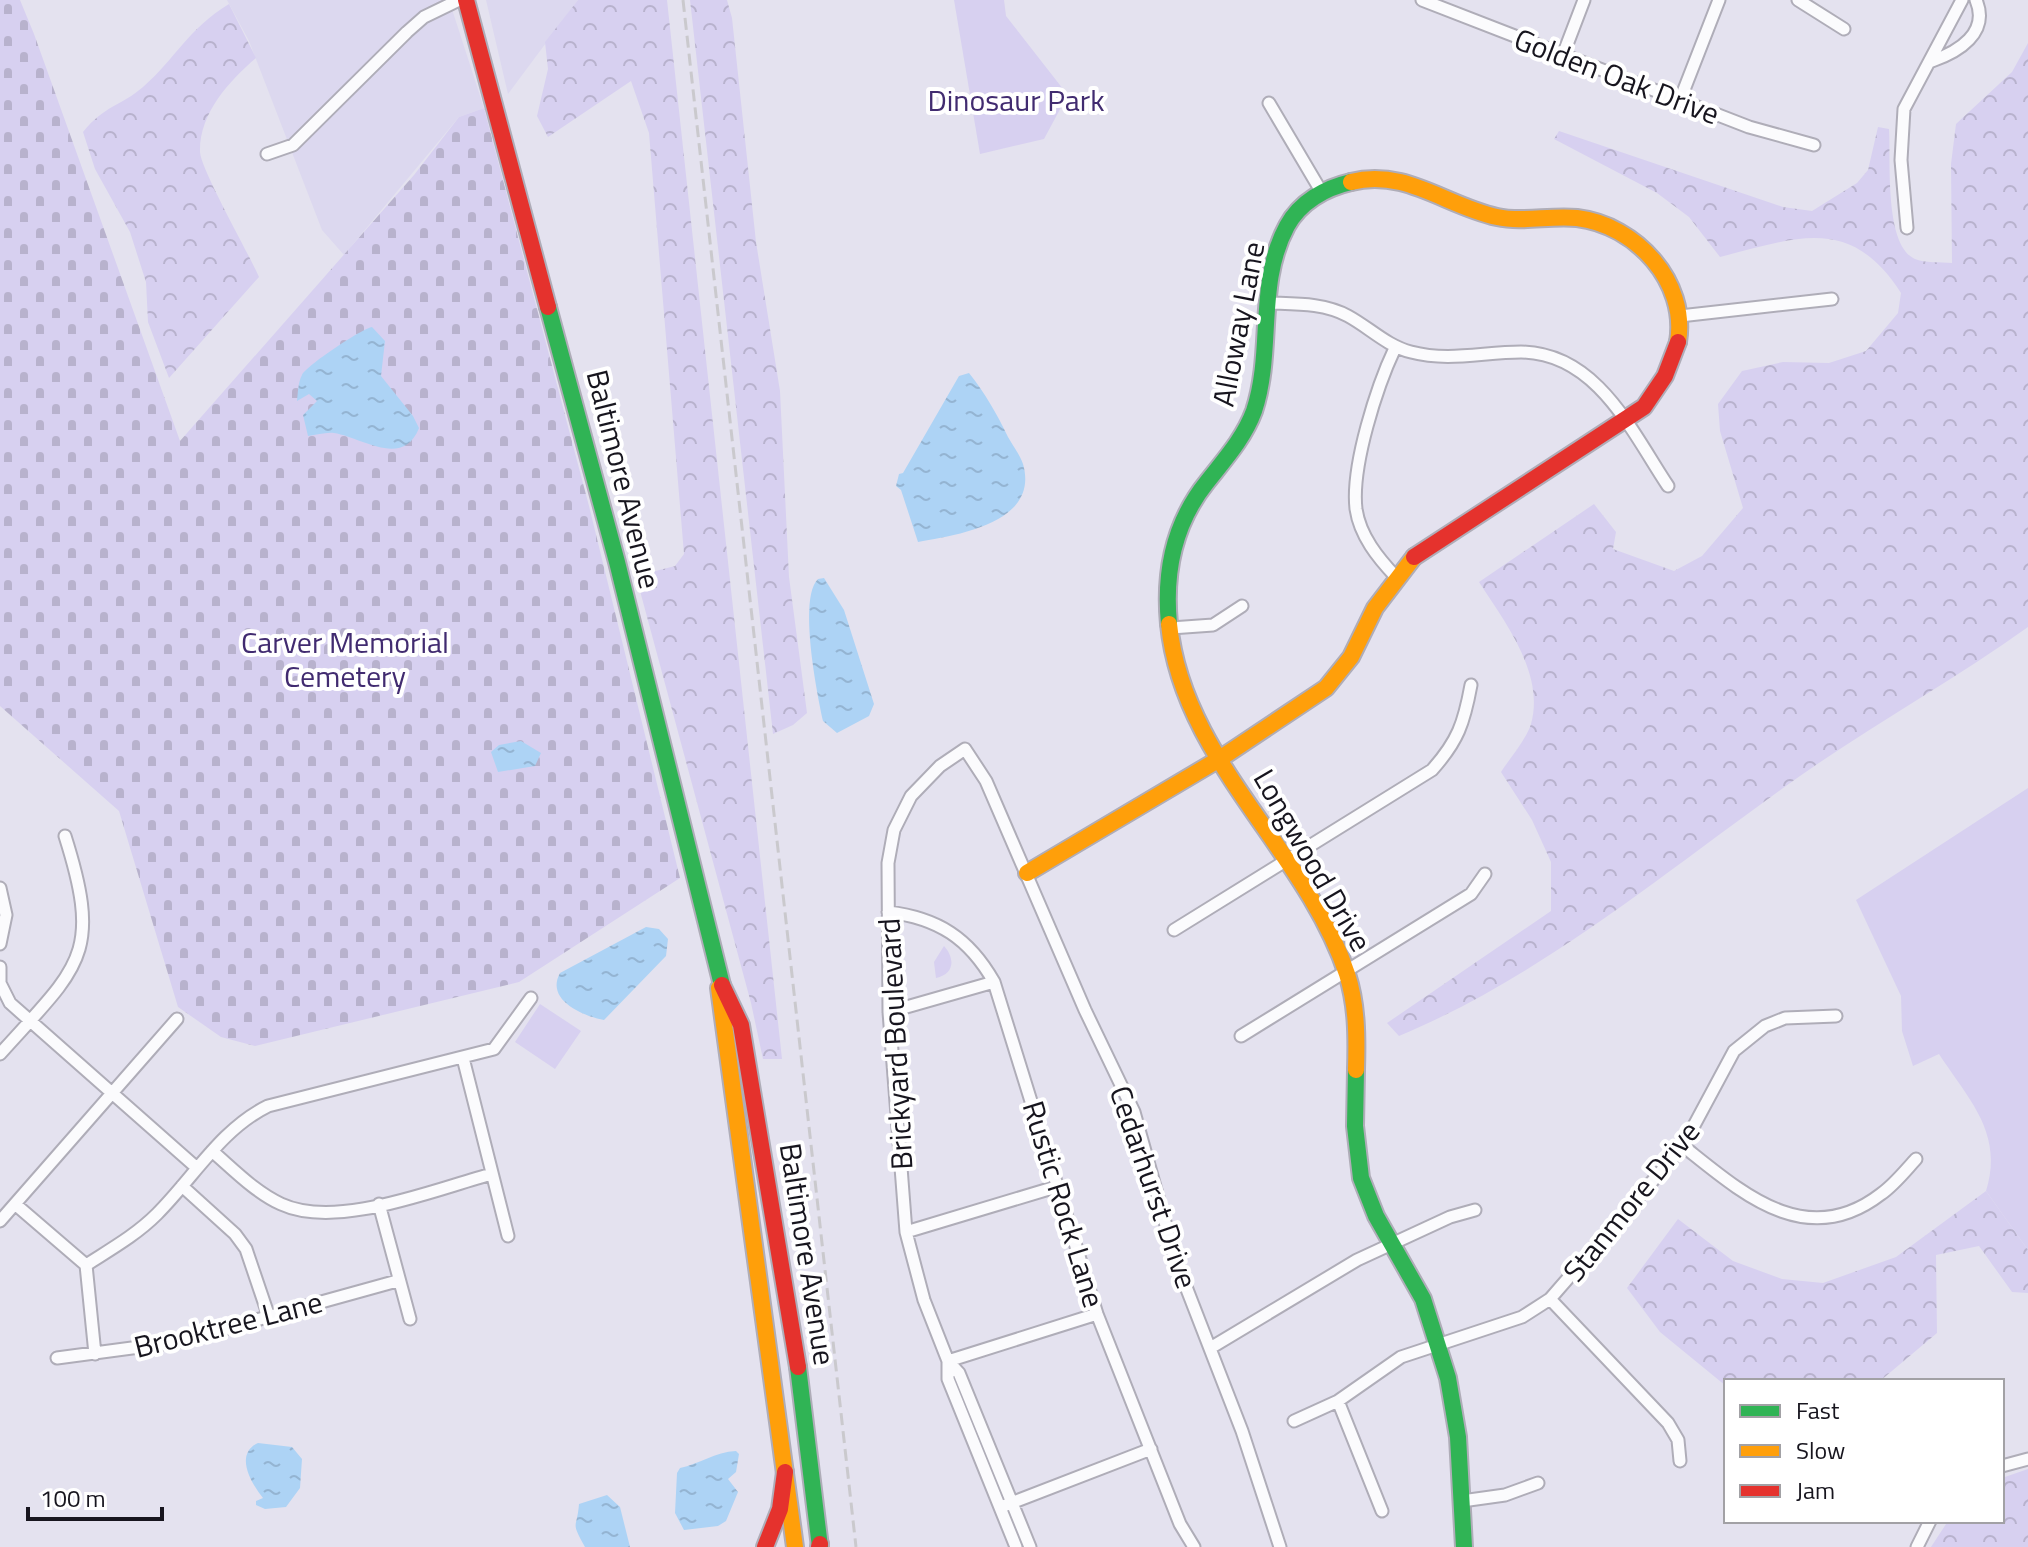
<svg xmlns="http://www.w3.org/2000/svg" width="2028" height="1547" font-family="'Titillium Web',sans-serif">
<defs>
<pattern id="forest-crowns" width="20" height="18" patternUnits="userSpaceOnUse" patternTransform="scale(2)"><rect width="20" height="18" fill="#d7d0f0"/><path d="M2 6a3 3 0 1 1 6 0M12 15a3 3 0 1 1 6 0" fill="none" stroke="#b8b2cd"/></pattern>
<pattern id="cemetery-stones" width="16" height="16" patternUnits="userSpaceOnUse" patternTransform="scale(2)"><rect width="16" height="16" fill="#d7d0f0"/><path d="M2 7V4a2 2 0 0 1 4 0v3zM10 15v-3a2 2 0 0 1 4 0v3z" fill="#b8b2cd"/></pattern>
<pattern id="water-ripples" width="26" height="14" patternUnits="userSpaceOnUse" patternTransform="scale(2)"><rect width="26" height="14" fill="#add3f5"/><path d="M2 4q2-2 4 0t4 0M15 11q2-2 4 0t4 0" fill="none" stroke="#94b4d2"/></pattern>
</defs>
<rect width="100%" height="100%" fill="#e4e2ef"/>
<path fill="#dcd8ef" d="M 227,0 L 449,0 L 484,108 L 459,117 L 344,255 L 322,230 L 249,41 Z
M 486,0 L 578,0 L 508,94 Z"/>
<path fill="#d7d0f0" d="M 954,0 L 1004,0 L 1006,16 L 1063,89 L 1066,98 L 1044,139 L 980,154 Z
M 2028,788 L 2028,1250 L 1986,1191 C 2004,1133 1969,1100 1939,1054 L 1913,1066 L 1902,1031 L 1901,996 L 1856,900 Z
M 944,946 C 955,958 955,974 936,978 L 934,962 Z
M 540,1004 L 581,1031 L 555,1069 L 515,1042 Z"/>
<path fill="url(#forest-crowns)" d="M 578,0 L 667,0 L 782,1059 L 763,1059 L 751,1003 L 636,576 L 675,566 L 684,554 L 649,133 L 631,81 L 548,137 L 537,116 L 548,69 L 545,42 Z
M 690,0 L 727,0 L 732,18 L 756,242 L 780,391 L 789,577 L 807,713 L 793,725 L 773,734 Z
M 229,4 L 256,58 C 229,81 199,114 200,152 C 201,170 249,254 259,277 L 169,378 L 148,322 L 146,282 L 130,232 L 95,169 L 83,132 C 105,105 121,106 143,87 C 176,58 188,29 229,4 Z
M 2028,43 L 2028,627 C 1954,680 1874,724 1800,776 C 1671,867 1545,975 1399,1036 L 1387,1023 L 1551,911 L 1551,862 L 1532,820 L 1501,772 C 1510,758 1526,740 1531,724 C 1545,674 1505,622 1479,582 L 1594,504 L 1616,532 L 1613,549 L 1674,571 L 1702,556 L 1743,508 L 1720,431 L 1718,404 L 1742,371 L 1783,362 L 1829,363 L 1866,351 L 1898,313 L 1901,293 C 1851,215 1798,237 1720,257 L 1689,217 L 1657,193 L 1554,139 L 1559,131 L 1783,207 L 1812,211 L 1857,183 L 1868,170 L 1878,127 L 1889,129 C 1891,160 1884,245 1915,259 C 1924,263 1941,262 1952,263 L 1951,164 L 1956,124 L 2012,72 Z
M 1986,1191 L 2028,1250 L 2028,1293 L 2012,1292 L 1979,1246 L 1936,1255 L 1937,1333 L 1880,1381 L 1726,1381 L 1726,1386 L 1660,1332 L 1627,1288 L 1678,1219 L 1733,1261 L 1782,1279 L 1823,1283 L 1896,1257 Z
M 2028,1469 L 2028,1547 L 1931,1547 L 1948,1521 L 2002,1521 L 2002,1478 Z"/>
<path fill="url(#cemetery-stones)" d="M 0,0 L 20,0 L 34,34 L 180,441 L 414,175 L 459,117 L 484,108 L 589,506 L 680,878 L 519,982 L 255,1046 L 221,1037 L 178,1007 L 119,811 L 0,706 Z"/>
<path fill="url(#water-ripples)" d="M 372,327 L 385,341 L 381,376 L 413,416 L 419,428 C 403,469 361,437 334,433 C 326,432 317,435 308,436 L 303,415 L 317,401 L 309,394 L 297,401 C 298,393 298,382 302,375 C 306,366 361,329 372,327 Z
M 969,373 C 985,393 997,414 1008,437 C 1013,446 1020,455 1023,464 C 1040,523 957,535 918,542 L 901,490 L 896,486 L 899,474 L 903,473 L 959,376 Z
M 824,578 L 844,610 L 874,704 L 869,716 L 837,733 L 823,721 C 817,694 798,598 818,579 Z
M 521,741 L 541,753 L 535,766 L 498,772 L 491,752 L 499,745 Z
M 646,927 L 659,929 L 668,939 L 666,956 L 604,1020 C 583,1016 545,1000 560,973 Z
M 258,1443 L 292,1447 L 302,1459 L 300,1488 L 286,1507 L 265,1509 L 256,1505 L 256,1501 L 263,1498 C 251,1483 234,1454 258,1443 Z
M 736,1451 L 739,1454 L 736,1472 L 728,1479 L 738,1492 L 726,1521 L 718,1526 L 684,1530 L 675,1513 L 677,1473 L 680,1468 C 699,1464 715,1452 736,1451 Z
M 607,1495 L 620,1507 L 630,1547 L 585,1547 C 570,1520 577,1530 579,1504 Z"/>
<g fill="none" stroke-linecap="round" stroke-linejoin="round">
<defs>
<path id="street" d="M 1422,0 L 1749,127 L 1814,145
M 1798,0 L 1844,29
M 1563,55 L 1584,0
M 1932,61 C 1958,52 1990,33 1976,0
M 1680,100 L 1719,0
M 1269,103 L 1321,191
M 267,154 L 293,145 L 407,32 L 424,17 L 459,0
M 1907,228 L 1901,160 L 1904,109 L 1962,0
M 1270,303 C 1296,304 1324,303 1348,316 C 1370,328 1387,346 1411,352 C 1449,362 1483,352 1521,352 C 1597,353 1632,432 1668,486
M 1680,316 L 1832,299
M 1395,348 C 1377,386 1351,466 1356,509 C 1360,536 1378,558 1396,577
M 1171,628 L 1213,625 L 1242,606
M 0,888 L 6,915 L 0,944
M 888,912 C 938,918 969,938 994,982 L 1097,1314 L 1180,1524 L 1194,1547
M 1174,930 L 1432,770 C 1458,741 1464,723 1471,685
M 0,967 L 0,987
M 1,985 L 10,1003 L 197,1168
M 889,1012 L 994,982
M 1241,1036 L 1471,894 L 1485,874
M 0,1054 C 79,966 103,956 65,836
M 463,1058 L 508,1236
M 1683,1146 C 1741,1192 1806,1252 1881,1194 C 1894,1185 1905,1171 1916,1159
M 212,1151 C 234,1170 255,1192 281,1204 C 337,1230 435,1189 492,1174
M 182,1186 L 235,1234 L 246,1249 L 268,1314
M 15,1204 L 86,1265 L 95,1354
M 379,1204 L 410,1319
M 0,1221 L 177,1019
M 906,1232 L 1059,1186
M 86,1265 C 111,1249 136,1235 157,1214 C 194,1177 221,1129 268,1106 L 494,1049 L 531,998
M 1550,1299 L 1668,1423 L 1678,1440 L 1680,1461
M 1212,1347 L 1357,1260 L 1450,1217 L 1475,1210
M 57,1358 L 177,1342 L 397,1281
M 948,1361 L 959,1373 L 1030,1547
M 948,1361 L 1097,1314
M 1338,1401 L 1382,1511
M 1294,1421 L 1338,1401 L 1401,1357 L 1522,1317 L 1550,1299 L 1683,1146 L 1734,1051 L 1765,1026 L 1785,1018 L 1836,1016
M 2002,1466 L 2028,1459
M 1462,1501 L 1505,1495 L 1538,1483
M 1006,1505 L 1151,1449
M 1016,1547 L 948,1379 L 948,1361 L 924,1300 L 906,1232 L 889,1012 L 888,863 L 894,830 L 911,796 L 940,766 L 965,749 L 986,781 L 1085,1010 L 1134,1112 L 1176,1261 L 1242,1431 L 1280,1547
M 1917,1547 L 1930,1521"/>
<path id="fast" d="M 548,307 L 617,562 L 722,985
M 1169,624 C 1164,572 1174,523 1207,482 C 1225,459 1244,438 1254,411 C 1274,351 1256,283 1287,226 C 1300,202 1325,188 1351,182
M 1356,1070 L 1355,1126 L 1361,1178 L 1376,1216 L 1423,1299 L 1448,1378 L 1458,1437 L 1464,1547
M 798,1367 L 820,1547"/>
<path id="slow" d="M 1351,182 C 1405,168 1446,206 1497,217 C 1523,223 1550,215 1577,218 C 1636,225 1688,282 1678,342
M 1169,624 C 1182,759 1306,850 1347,974 C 1357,1005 1357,1037 1356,1070
M 1027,873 L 1221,758 L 1326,688 L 1351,657 L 1375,608 L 1414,557
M 719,988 L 795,1547"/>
<path id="jam" d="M 466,0 L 548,307
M 1414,557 L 1644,407 L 1665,376 L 1678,342
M 722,985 L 741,1025 L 798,1367
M 765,1547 L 780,1509 L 785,1472
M 819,1547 L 820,1544"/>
</defs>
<use href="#street" stroke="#afadb8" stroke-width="15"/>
<use href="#fast" stroke="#afadb8" stroke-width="20"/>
<use href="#slow" stroke="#afadb8" stroke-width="20"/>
<use href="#jam" stroke="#afadb8" stroke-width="20"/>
<use href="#street" stroke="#fbfbfd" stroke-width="11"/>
<use href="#fast" stroke="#30b455" stroke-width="16"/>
<use href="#slow" stroke="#ff9f0a" stroke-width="16"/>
<use href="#jam" stroke="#e5322d" stroke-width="16"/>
<path stroke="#cac9cd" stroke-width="3" stroke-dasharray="12 6" stroke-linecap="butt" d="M 683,0 L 856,1547"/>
</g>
<g text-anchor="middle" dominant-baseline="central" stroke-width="8" stroke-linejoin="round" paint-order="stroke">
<g font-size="30" fill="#17151e" stroke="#fff">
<text transform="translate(1617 76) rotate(21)">Golden Oak Drive</text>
<text transform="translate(1238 324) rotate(-79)">Alloway Lane</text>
<text transform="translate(624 479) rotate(76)">Baltimore Avenue</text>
<text transform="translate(1313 860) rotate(60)">Longwood Drive</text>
<text transform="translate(895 1044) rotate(-93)">Brickyard Boulevard</text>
<text transform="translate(1154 1187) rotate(71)">Cedarhurst Drive</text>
<text transform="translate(1631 1201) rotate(-51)">Stanmore Drive</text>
<text transform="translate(1064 1204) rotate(73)">Rustic Rock Lane</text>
<text transform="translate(808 1254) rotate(81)">Baltimore Avenue</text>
<text transform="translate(228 1324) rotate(-14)">Brooktree Lane</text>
</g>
<g font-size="30" fill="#412b70" stroke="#fff">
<text x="1016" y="100">Dinosaur Park</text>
<text x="345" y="642">Carver Memorial<tspan x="345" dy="34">Cemetery</tspan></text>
</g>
</g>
<rect x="1724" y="1379" width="280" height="144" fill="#ffffff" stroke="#a2a1a5" stroke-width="2"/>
<rect x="1740" y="1405" width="40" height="12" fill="#30b455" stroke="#a2a1a5" stroke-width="2"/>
<text x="1796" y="1419" font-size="24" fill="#17151e">Fast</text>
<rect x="1740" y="1445" width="40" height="12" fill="#ff9f0a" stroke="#a2a1a5" stroke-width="2"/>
<text x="1796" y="1459" font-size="24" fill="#17151e">Slow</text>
<rect x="1740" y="1485" width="40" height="12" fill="#e5322d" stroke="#a2a1a5" stroke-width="2"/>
<text x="1796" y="1499" font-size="24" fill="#17151e">Jam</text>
<path d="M28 1507v12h134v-12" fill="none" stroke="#17151e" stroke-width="4"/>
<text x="40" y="1507" font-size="24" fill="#17151e" stroke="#ffffff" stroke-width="6" paint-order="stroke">100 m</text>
</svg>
